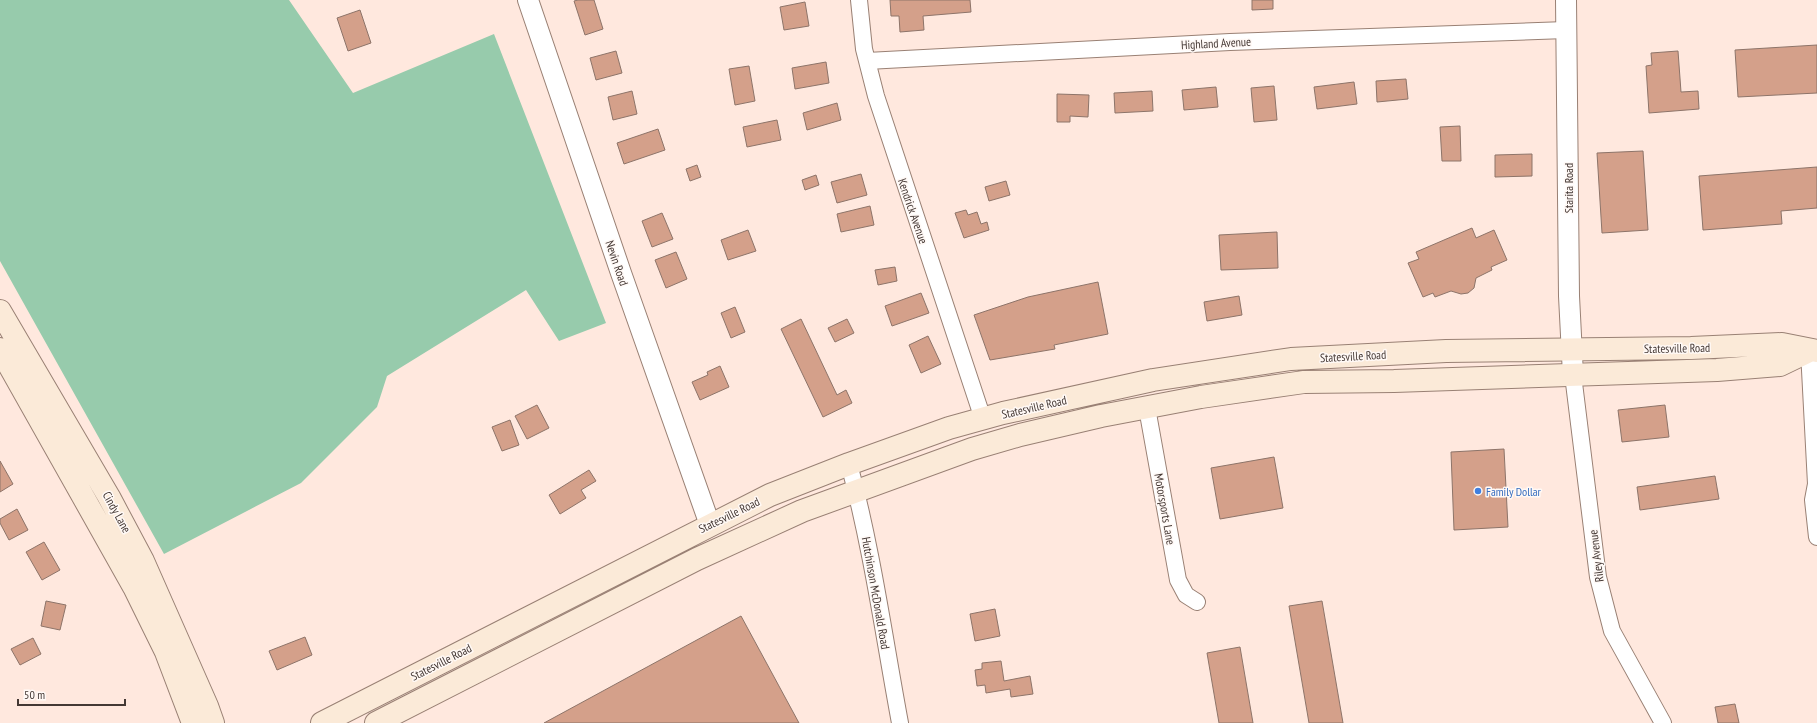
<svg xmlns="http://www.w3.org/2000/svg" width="1817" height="723" font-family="'PT Sans Narrow',sans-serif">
<rect width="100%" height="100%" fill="#ffe8de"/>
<path fill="#97cbac" d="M 0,0 L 289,0 L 353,93 L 494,34 L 606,323 L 559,341 L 526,290 L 387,376 L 377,407 L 301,483 L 164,554 L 0,261 Z"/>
<path fill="#d4a08a" stroke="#8d7469" d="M 578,0 L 594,0 L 603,29 L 585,35 L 574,1 Z
M 890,0 L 970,0 L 971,12 L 923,16 L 924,30 L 900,32 L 899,16 L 891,16 Z
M 1252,0 L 1273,0 L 1273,9 L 1252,10 Z
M 805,2 L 809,26 L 784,30 L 780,7 Z
M 360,10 L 371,43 L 348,51 L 337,18 Z
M 1817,45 L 1817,93 L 1738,97 L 1735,50 Z
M 616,51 L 622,73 L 596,80 L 590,58 Z
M 1678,51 L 1681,92 L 1698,91 L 1699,109 L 1649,113 L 1646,66 L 1652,65 L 1651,53 Z
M 826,62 L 829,83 L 795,89 L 792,68 Z
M 749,66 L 755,101 L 735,105 L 729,69 Z
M 1406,79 L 1408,99 L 1377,102 L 1376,81 Z
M 1354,82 L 1357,104 L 1317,109 L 1314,87 Z
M 1274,86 L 1277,120 L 1254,122 L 1251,88 Z
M 1216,87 L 1218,107 L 1184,110 L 1182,90 Z
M 632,91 L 637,114 L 613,120 L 608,97 Z
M 1152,91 L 1153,111 L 1115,113 L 1114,93 Z
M 1057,94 L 1089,95 L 1088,117 L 1070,116 L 1070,122 L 1057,122 Z
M 837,103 L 841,120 L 807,130 L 803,113 Z
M 777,120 L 781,140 L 747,147 L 743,127 Z
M 1460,126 L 1461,161 L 1442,161 L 1440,127 Z
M 658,129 L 665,150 L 624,164 L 617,143 Z
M 1643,151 L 1648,230 L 1602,233 L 1597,153 Z
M 1532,154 L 1532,176 L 1495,177 L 1495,155 Z
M 697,165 L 701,177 L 690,181 L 686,169 Z
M 1817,167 L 1817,208 L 1781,211 L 1782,224 L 1703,230 L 1699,176 Z
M 861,174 L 867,195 L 837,203 L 831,182 Z
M 816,175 L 819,185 L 805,190 L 802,180 Z
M 1006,181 L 1010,195 L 989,201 L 985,187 Z
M 870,206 L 874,225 L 841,232 L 837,214 Z
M 966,210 L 968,215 L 977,212 L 981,224 L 987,222 L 989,230 L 964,238 L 955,213 Z
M 662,213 L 673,239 L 652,247 L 642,221 Z
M 1472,228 L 1476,238 L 1494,230 L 1507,260 L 1491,267 L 1492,270 L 1476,278 L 1474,288 L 1468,293 L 1461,294 L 1451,291 L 1435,297 L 1433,293 L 1423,297 L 1408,263 L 1419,259 L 1416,252 Z
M 748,230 L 756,251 L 728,260 L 721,240 Z
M 1277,232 L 1278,268 L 1221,270 L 1219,235 Z
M 676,252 L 687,279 L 666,288 L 655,260 Z
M 895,267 L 897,281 L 878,285 L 875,270 Z
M 1098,282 L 1108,334 L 1054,345 L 1055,349 L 990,360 L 974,315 L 1028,297 Z
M 921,293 L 929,313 L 892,326 L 885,306 Z
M 1239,296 L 1242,315 L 1207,321 L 1204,302 Z
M 735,307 L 745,332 L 731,338 L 721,313 Z
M 801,319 L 837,395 L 846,390 L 852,403 L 823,417 L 781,329 Z
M 847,319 L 854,333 L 835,342 L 828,328 Z
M 928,336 L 941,364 L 921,373 L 909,345 Z
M 720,366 L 729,387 L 700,400 L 692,382 L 708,375 L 707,372 Z
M 537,405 L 549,428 L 527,439 L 515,416 Z
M 1665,405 L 1669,437 L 1622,442 L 1618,410 Z
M 510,420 L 519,445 L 502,451 L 492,427 Z
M 1504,449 L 1508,527 L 1454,530 L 1451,452 Z
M 1274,457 L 1283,508 L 1220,519 L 1211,468 Z
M 0,461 L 13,484 L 0,492 Z
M 589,470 L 596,481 L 581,490 L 586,498 L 560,514 L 549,495 Z
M 1715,476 L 1719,499 L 1640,510 L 1637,487 Z
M 17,509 L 28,530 L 9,540 L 0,523 L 0,519 Z
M 44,542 L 60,570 L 42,580 L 26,552 Z
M 46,601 L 66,605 L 60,630 L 41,626 Z
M 1322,601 L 1343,723 L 1309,723 L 1289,606 Z
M 995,609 L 1000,636 L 975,641 L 970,614 Z
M 741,616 L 799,723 L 544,723 Z
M 305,637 L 312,655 L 277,670 L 269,651 Z
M 33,638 L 41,654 L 20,665 L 11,649 Z
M 1240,647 L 1253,723 L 1219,723 L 1207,653 Z
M 1001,661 L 1004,681 L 1030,676 L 1033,694 L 1011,697 L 1010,689 L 986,693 L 985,685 L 977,686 L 975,670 L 982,669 L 982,663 Z
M 1735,704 L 1739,723 L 1718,723 L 1715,707 Z"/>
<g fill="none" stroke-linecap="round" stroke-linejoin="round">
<defs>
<path id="minor" d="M 859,0 L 864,49 L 876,96 L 983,419
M 867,61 L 1230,42 L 1566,30
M 1809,351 L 1816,484 L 1813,500 L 1817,537
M 1573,375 L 1598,577 L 1612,631 L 1663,723
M 1147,408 L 1178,580 L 1186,595 L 1197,602
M 849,464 C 872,549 884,637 900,723"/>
<path id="tertiary" d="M 528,0 L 621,273 L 710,525
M 1566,0 L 1569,296 L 1573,375"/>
<path id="secondary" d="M 0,311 L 109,497 L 143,561 L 207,706 L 213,723
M 0,349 L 134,587 L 166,652 L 193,723
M 322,723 L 770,495 L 849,464 L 949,428 L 1003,413 L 1153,380 L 1291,359 L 1446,351 L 1691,348 L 1782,344 L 1817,351
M 376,723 L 697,559 L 802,511 L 972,449 L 1020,435 L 1101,416 L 1201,397 L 1304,382 L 1394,381 L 1717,370 L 1780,365 L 1809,351"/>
</defs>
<use href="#minor" stroke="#998074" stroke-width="18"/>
<use href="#tertiary" stroke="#998074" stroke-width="22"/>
<use href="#secondary" stroke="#998074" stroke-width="24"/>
<use href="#minor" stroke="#fff" stroke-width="16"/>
<use href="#tertiary" stroke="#fff" stroke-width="20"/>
<use href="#secondary" stroke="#fbead8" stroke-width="22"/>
</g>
<circle fill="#3f7fe0" stroke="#fff9f6" stroke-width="1.5" cx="1478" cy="491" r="4"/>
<g text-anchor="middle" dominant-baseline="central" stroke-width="3" stroke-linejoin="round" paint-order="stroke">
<g font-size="12" fill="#443834" stroke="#fff9f6">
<text transform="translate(1216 43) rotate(-3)">Highland Avenue</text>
<text transform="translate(1568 188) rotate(-90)">Starita Road</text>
<text transform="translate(913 211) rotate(71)">Kendrick Avenue</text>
<text transform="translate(617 263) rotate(71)">Nevin Road</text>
<text transform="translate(1677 348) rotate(-1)">Statesville Road</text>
<text transform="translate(1353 356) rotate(-3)">Statesville Road</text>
<text transform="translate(1034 407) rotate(-13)">Statesville Road</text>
<text transform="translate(1165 509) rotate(80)">Motorsports Lane</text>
<text transform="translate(117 512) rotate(61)">Cindy Lane</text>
<text transform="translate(729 515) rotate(-26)">Statesville Road</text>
<text transform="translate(1596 556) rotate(-97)">Riley Avenue</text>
<text transform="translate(876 593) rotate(80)">Hutchinson McDonald Road</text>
<text transform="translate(441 662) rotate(-27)">Statesville Road</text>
</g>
<g font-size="12" fill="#366cbe" stroke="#fff9f6" text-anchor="start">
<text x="1486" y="491">Family Dollar</text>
</g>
</g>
<path d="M18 699v6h107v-6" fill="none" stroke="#443834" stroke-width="2"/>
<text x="24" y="699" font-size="12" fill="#443834" stroke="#fff9f6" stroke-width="3" paint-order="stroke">50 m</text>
</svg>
